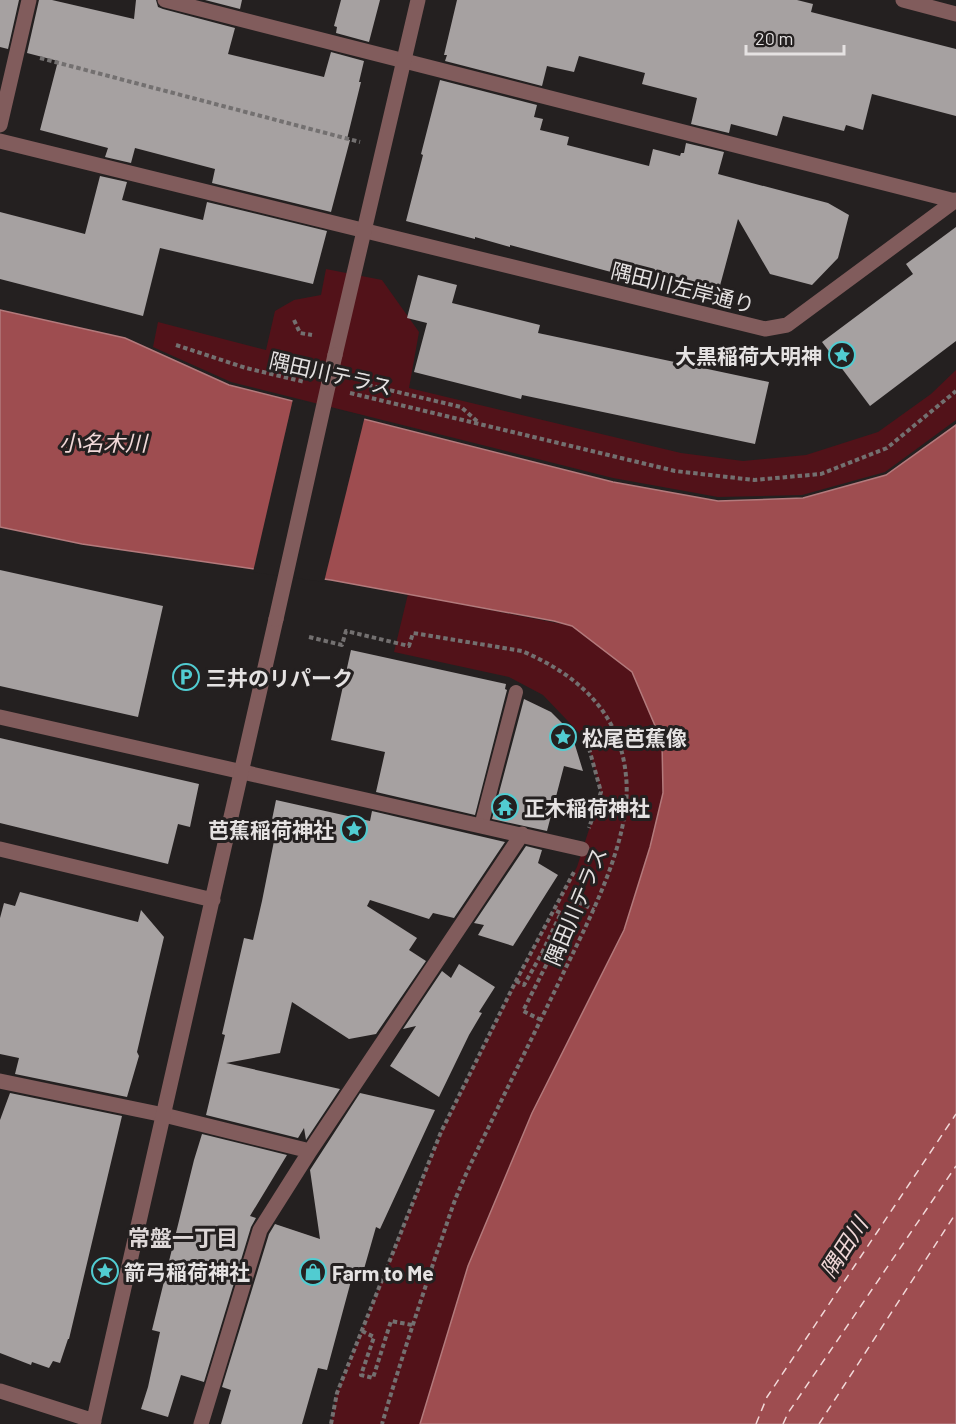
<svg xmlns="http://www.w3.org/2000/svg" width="956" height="1424" font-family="Barlow,'Noto Sans JP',sans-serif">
<rect width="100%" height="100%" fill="#242020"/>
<path fill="#521219" d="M 326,269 L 382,280 L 419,332 L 409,388 L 681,453 L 743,461 L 806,455 L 878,432 L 931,394 L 956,370 L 956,420 L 885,472 L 802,495 L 718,497 L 613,478 L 231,382 L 153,347 L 158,322 L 266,350 L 275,311 L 294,300 L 321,295 Z
M 408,594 L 572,626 L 632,672 L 662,742 L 663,793 L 650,847 L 624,930 L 532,1113 L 468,1266 L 420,1424 L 331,1424 L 337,1393 L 441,1132 L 516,981 L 577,867 L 601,792 L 587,741 L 543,695 L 509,677 L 394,652 Z"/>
<path fill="#9e4d50" stroke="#b37a7c" stroke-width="1.5" d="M 0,310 L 125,338 L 229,385 L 613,482 L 718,501 L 803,498 L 886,475 L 956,425 L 956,1424 L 420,1424 L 468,1266 L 532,1113 L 624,930 L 650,847 L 663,793 L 662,742 L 632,672 L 572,626 L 554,621 L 331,580 L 82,544 L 0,527 Z"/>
<path fill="#242020" d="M 293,399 L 365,416 L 324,582 L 253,572 Z"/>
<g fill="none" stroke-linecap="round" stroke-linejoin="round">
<path stroke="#f1d8d8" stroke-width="1.5" stroke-dasharray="8 6" stroke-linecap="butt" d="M 756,1424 L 767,1397 L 956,1114
M 783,1424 L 788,1413 L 956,1166
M 819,1424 L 956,1213"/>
</g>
<path fill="#a6a1a1" d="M 0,0 L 19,0 L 8,49 L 0,47 Z
M 39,0 L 52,0 L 134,19 L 136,0 L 156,0 L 158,7 L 163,9 L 235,28 L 228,54 L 324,77 L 331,52 L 364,61 L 359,82 L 361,82 L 347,139 L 350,140 L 331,212 L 212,183 L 215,169 L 135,148 L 131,163 L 105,157 L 108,148 L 40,130 L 58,61 L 27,53 Z
M 205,0 L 242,0 L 240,9 Z
M 341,0 L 380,0 L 369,42 L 336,33 L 337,27 L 334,26 Z
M 457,0 L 797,0 L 813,4 L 811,12 L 956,49 L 956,116 L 872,94 L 863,130 L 846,125 L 844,131 L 783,116 L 777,136 L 731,124 L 729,133 L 691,124 L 697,98 L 642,84 L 645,73 L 579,56 L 574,72 L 547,66 L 542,86 L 445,61 L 447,55 L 444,55 Z
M 440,80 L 537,105 L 534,117 L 543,119 L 540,130 L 569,137 L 567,145 L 649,166 L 653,149 L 680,156 L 681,153 L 684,153 L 686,143 L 724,152 L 718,174 L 828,203 L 849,215 L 838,258 L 812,285 L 770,274 L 738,219 L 718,293 L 667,279 L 666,282 L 627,272 L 626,276 L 510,245 L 510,247 L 475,237 L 475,239 L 406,221 L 423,155 L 421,154 Z
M 100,176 L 127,182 L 122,200 L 203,220 L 207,202 L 327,231 L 313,284 L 160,248 L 143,316 L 0,279 L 0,212 L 85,234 Z
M 956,227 L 956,341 L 870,406 L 822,342 L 913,274 L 906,264 Z
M 418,275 L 457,285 L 452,303 L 540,325 L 538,333 L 769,382 L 755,444 L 522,395 L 521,399 L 414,372 L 427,323 L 407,318 Z
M 0,570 L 163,606 L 138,717 L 0,686 Z
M 351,650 L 506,684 L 505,689 L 507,690 L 475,815 L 376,792 L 385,752 L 331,740 Z
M 524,699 L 551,712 L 571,732 L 583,771 L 564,766 L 547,831 L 492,819 Z
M 0,738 L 199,784 L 190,827 L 178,824 L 168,864 L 0,823 Z
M 276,800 L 370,821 L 372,811 L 505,842 L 454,918 L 433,913 L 429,919 L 370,900 L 367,906 L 417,938 L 409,950 L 426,961 L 376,1034 L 349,1039 L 292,1002 L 280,1053 L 226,1063 L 340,1089 L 306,1140 L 304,1128 L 298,1138 L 206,1115 L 225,1035 L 222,1034 L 244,938 L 253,940 L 262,901 L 274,841 L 268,839 Z
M 526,846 L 542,850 L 538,863 L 558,875 L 513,946 L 478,935 L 484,925 L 474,923 Z
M 20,892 L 138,922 L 141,910 L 164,937 L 137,1052 L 139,1056 L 127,1097 L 15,1074 L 19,1058 L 0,1054 L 0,918 L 4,903 L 15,906 Z
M 459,964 L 495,987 L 479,1012 L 482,1013 L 469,1035 L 439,1097 L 390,1066 L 416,1026 L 403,1029 L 442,971 L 451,978 Z
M 10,1093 L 122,1116 L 69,1339 L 68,1339 L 60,1363 L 53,1361 L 49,1368 L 32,1362 L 31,1365 L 0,1353 L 0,1120 Z
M 360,1093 L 435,1110 L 380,1229 L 376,1227 L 360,1283 L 351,1281 L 327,1370 L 318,1368 L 302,1424 L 221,1424 L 231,1390 L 222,1387 L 269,1234 L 275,1224 L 320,1239 L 310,1170 Z
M 202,1134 L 287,1155 L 250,1216 L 256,1218 L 251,1227 L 204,1382 L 181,1375 L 168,1417 L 141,1409 L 148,1387 L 160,1332 L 152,1330 L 194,1160 Z"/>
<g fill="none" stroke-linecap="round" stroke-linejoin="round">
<path stroke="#737070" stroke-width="4" stroke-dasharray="4.5 3" stroke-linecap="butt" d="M 40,58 L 360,142
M 294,320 L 300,333 L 312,335
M 176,345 L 246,368 L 305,382
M 368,385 L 461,407 L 478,422
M 350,393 L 675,471 L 754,480 L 821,474 L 887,448 L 956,391
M 309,637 L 342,645 L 346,631 L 409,646 L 413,633 L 522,651 C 578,675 620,712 626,776 C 633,839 587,923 560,980 C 538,1026 515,1072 493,1118 C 482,1141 470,1164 460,1188 C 451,1208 445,1231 437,1252 C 418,1309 399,1366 382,1424
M 587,741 L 601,792 L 589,828
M 542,953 L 561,913 L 554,910
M 516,981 L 524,985 L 542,953 L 550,958
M 541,1020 L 523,1011 L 578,902 L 594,910
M 362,1331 L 374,1337 L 361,1375 L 373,1378 L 391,1321 L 412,1325
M 331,1424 L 337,1393 L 441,1132 L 516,981 L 574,872"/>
<path stroke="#815c5c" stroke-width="14" d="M 481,826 L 516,692"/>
<path stroke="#815c5c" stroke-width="15" d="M 165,0 L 955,201
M 903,0 L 956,14
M 0,125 L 29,0
M 0,141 L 765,329 L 787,325 L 956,200
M 0,717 L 582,849
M 0,1081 L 164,1115 L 310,1151
M 201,1424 L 260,1230 L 310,1151 L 522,834"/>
<path stroke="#815c5c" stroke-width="15" d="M 335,355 L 418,0
M 0,849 L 213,900
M 0,1391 L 94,1421
M 93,1424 L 276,619"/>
<path stroke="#815c5c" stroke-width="15" d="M 276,619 L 335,355"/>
</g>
<defs>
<symbol id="sight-ring" viewBox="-11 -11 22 22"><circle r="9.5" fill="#242020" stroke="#51ccd1" stroke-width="1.5"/><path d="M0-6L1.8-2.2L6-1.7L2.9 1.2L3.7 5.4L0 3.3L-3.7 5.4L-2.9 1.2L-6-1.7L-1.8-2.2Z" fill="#51ccd1"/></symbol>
<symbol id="parking-ring" viewBox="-11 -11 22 22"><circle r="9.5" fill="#242020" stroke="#51ccd1" stroke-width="1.5"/><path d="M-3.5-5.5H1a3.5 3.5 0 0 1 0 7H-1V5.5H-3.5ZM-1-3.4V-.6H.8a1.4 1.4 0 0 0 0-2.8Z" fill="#51ccd1"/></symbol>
<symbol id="temple-ring" viewBox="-11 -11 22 22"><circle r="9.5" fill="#242020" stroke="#51ccd1" stroke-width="1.5"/><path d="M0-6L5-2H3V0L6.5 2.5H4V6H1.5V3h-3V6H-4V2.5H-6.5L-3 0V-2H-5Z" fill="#51ccd1"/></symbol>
<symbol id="shop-ring" viewBox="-11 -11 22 22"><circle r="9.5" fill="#242020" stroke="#51ccd1" stroke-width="1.5"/><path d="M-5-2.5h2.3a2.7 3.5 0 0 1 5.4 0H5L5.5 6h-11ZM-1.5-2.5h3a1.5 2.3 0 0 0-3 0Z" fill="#51ccd1"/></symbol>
</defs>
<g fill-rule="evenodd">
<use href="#sight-ring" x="827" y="340" width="30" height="30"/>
<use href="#parking-ring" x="171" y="662" width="30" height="30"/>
<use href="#sight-ring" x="548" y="722" width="30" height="30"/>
<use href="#temple-ring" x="490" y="792" width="30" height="30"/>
<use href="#sight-ring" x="339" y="814" width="30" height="30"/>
<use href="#sight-ring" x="90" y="1256" width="30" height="30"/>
<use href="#shop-ring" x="298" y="1257" width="30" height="30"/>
</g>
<g text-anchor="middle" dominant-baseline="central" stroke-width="6" stroke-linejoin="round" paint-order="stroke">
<g font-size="21" fill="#e5e2e2" stroke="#242020">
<text transform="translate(683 287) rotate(14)">隅田川左岸通り</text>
<text transform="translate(331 373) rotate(13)">隅田川テラス</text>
<text transform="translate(575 906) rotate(-67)">隅田川テラス</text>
</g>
<g font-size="21" font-weight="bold" fill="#e5e2e2" stroke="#242020" text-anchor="start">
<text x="822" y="355" text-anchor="end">大黒稲荷大明神</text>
<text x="206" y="677">三井のリパーク</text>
<text x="582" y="737">松尾芭蕉像</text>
<text x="524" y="807">正木稲荷神社</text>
<text x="334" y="829" text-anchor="end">芭蕉稲荷神社</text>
<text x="124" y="1271">箭弓稲荷神社</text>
<text x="332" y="1272">Farm to Me</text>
</g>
<g font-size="22" font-style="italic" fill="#f1d8d8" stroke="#242020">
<text x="103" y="442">小名木川</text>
<text transform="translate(843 1247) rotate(-57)">隅田川</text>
</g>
<g font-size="22" font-weight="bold" fill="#ddd7d7" stroke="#242020">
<text x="183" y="1237">常盤一丁目</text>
</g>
</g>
<path d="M746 45v9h98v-9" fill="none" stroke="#e5e2e2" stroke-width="3"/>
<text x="755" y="45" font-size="18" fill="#e5e2e2" stroke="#242020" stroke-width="4.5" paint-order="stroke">20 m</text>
</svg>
